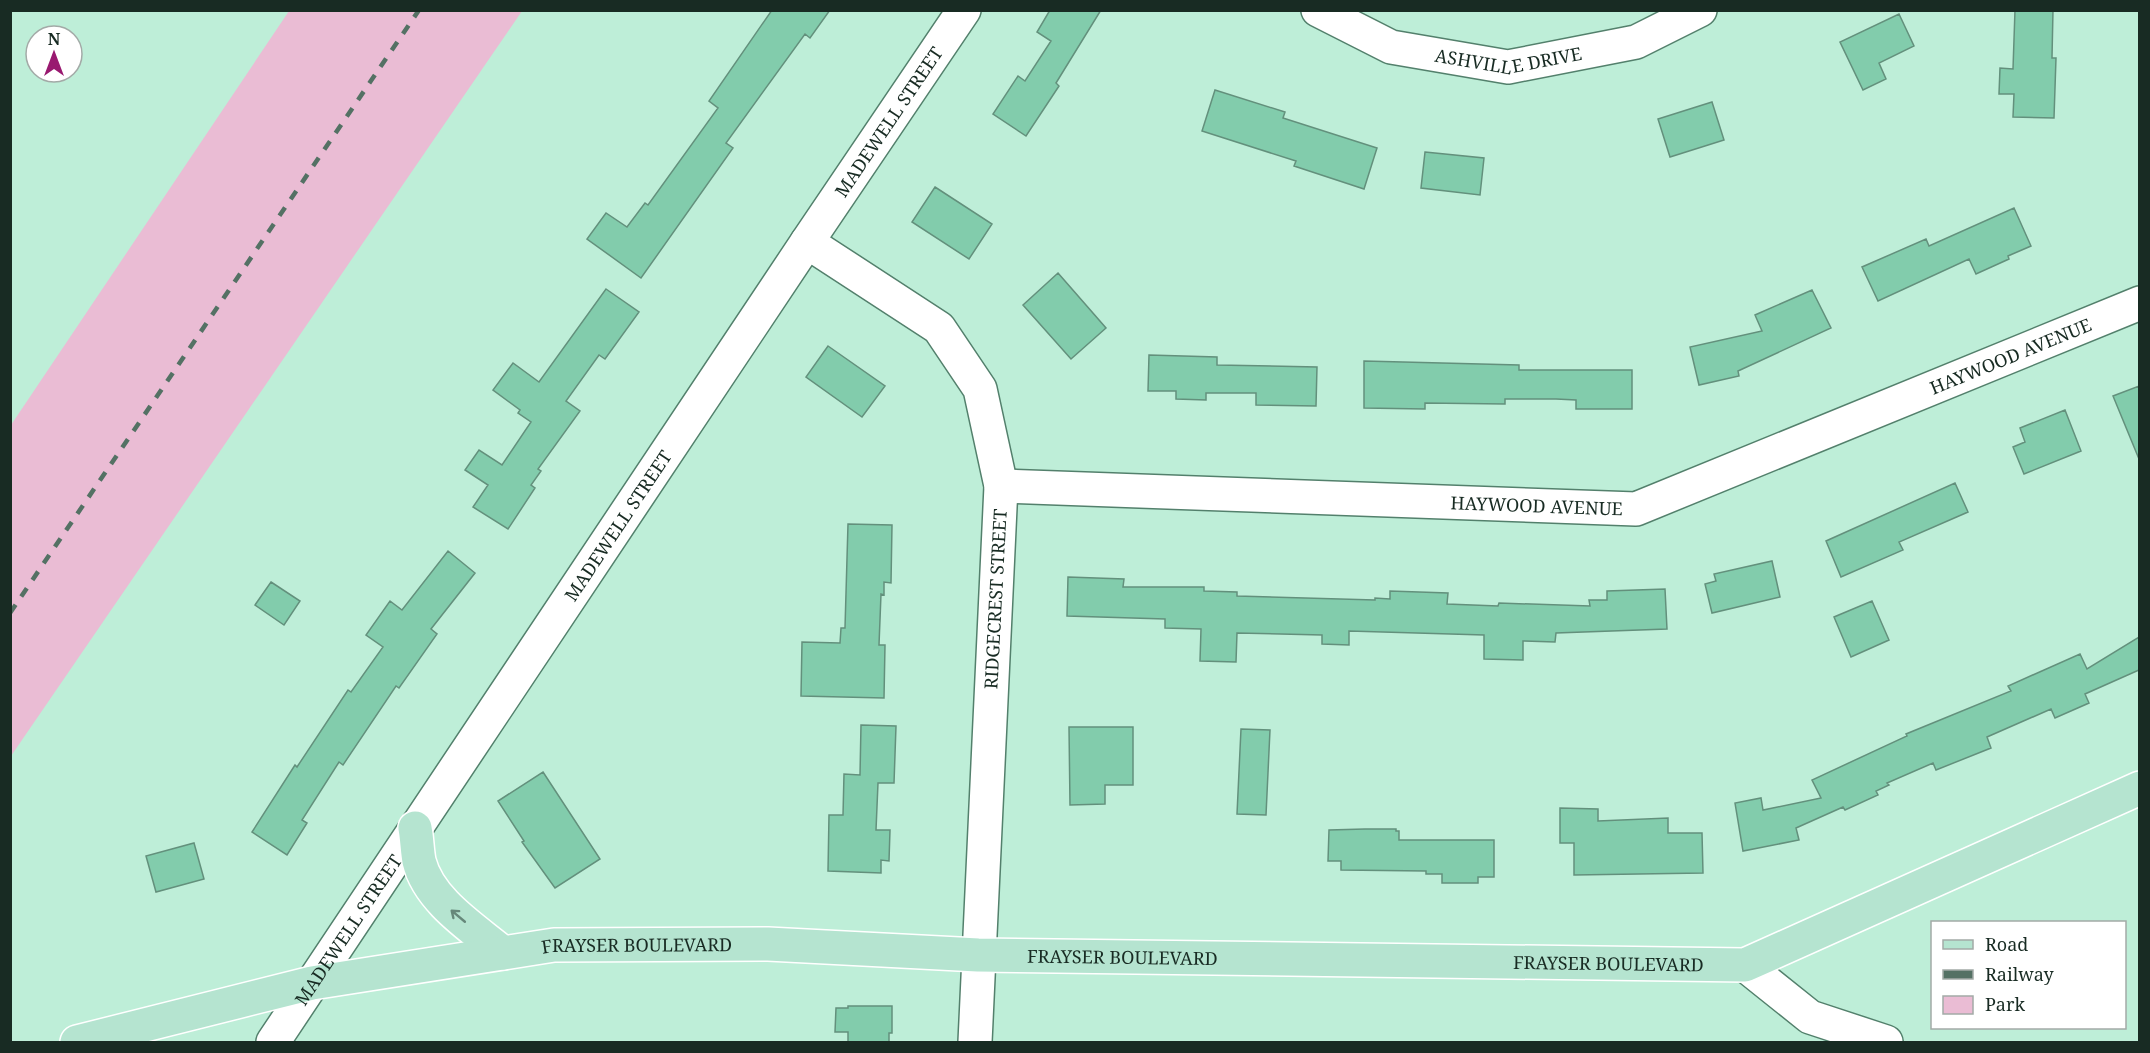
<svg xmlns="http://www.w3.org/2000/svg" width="2150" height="1053" font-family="'Noto Serif',serif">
<rect width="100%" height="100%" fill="#beeed8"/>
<path fill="#eabcd4" d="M 289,11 L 522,11 L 11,756 L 11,425 Z"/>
<path fill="#82ccac" stroke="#63907c" stroke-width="1.5" d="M 772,10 L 830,10 L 810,38 L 805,34 L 726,143 L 733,148 L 641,278 L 587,239 L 606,213 L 627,227 L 645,203 L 648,205 L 718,108 L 709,101 Z
M 1050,10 L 1101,10 L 1056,83 L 1059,86 L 1026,136 L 993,114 L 1018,76 L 1025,81 L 1051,41 L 1037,32 Z
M 2015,10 L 2053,10 L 2052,58 L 2056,58 L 2054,118 L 2013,117 L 2014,94 L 1999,94 L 2000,68 L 2013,69 Z
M 1899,14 L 1914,46 L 1879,63 L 1886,79 L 1863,90 L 1840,42 Z
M 1215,90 L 1285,112 L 1283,118 L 1377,148 L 1364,189 L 1294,166 L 1296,161 L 1202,131 Z
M 1712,102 L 1724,140 L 1670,157 L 1658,119 Z
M 1425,152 L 1484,158 L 1480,195 L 1421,188 Z
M 935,187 L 992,224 L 969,259 L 912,222 Z
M 2014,208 L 2031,246 L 2008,256 L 2009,259 L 1976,274 L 1969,259 L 1878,301 L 1862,267 L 1926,239 L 1929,246 Z
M 1058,273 L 1106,328 L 1071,359 L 1023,305 Z
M 606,289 L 639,312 L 605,359 L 599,355 L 566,401 L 580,411 L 538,469 L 541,471 L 531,485 L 535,488 L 508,529 L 473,507 L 488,485 L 465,470 L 479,450 L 502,465 L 531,422 L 518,413 L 520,410 L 493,390 L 513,363 L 539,382 Z
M 1812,290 L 1831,328 L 1738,371 L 1739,376 L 1699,385 L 1690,347 L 1762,331 L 1755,315 Z
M 828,346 L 885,386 L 862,417 L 806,377 Z
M 1149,355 L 1217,357 L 1217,365 L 1317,367 L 1316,406 L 1256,405 L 1256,393 L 1206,393 L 1206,400 L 1176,399 L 1176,391 L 1148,391 Z
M 1364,361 L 1519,365 L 1519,370 L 1632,370 L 1632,409 L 1576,409 L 1576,400 L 1556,399 L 1505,399 L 1505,404 L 1425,403 L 1425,409 L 1364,408 Z
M 2139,386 L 2139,459 L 2113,396 Z
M 2065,410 L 2081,451 L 2024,474 L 2013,447 L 2025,442 L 2020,428 Z
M 1955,483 L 1968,512 L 1899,542 L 1903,550 L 1841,577 L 1826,541 Z
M 848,524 L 892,525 L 891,583 L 884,582 L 884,595 L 881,594 L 879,645 L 885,645 L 884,698 L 801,696 L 802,642 L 840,643 L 841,628 L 845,628 Z
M 448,551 L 475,573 L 431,629 L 437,634 L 399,688 L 396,686 L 343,765 L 339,762 L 302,820 L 307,823 L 287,855 L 252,832 L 295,765 L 297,767 L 348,690 L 351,692 L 383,647 L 366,635 L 390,601 L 402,610 Z
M 1772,561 L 1780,597 L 1712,613 L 1705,584 L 1716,581 L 1714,574 Z
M 1068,577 L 1124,579 L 1123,587 L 1204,587 L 1204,591 L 1237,592 L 1237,596 L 1375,600 L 1375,598 L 1390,599 L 1390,591 L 1448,593 L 1447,604 L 1498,606 L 1499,603 L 1590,606 L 1589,600 L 1607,600 L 1607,591 L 1665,589 L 1667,629 L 1556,633 L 1555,642 L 1523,641 L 1523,660 L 1484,659 L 1484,635 L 1349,631 L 1349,645 L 1322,644 L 1322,635 L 1237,633 L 1236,662 L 1200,661 L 1201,629 L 1165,628 L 1165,619 L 1067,616 Z
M 271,582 L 300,601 L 284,625 L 255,605 Z
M 1872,601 L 1889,640 L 1851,657 L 1834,617 Z
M 2139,637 L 2139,670 L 2085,694 L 2089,703 L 2055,718 L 2051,709 L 1987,737 L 1991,748 L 1936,770 L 1933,763 L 1887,783 L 1889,785 L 1876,791 L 1878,795 L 1845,810 L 1843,807 L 1796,828 L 1799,840 L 1743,851 L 1735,803 L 1761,798 L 1763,810 L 1821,798 L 1812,780 L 1907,736 L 1906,734 L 2011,691 L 2008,686 L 2080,654 L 2087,669 Z
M 861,725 L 896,726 L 894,783 L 878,783 L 876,830 L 890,830 L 889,861 L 881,860 L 881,873 L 828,871 L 829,815 L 843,815 L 844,774 L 860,775 Z
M 1069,727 L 1133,727 L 1133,785 L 1105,785 L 1105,804 L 1070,805 Z
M 1241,729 L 1270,730 L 1266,815 L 1237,814 Z
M 543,772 L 600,859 L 555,888 L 522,842 L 524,841 L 498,801 Z
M 1560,808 L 1598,809 L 1598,821 L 1668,818 L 1668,833 L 1702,833 L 1703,873 L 1574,875 L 1574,843 L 1560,843 Z
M 1365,829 L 1396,829 L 1396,831 L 1399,831 L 1399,840 L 1494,840 L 1494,877 L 1478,877 L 1478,883 L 1442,883 L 1442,874 L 1426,874 L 1426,871 L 1341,870 L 1341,861 L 1328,861 L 1329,830 Z
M 194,843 L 204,879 L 156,892 L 146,856 Z
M 848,1006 L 892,1006 L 892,1033 L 889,1033 L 889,1042 L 848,1042 L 848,1032 L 835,1032 L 836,1008 L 848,1008 Z"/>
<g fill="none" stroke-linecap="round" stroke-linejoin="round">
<defs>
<g id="minor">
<path id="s1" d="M 1318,10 L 1391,47 L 1508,67 L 1636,42 L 1700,10"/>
<path d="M 807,242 L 939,328 L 980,389 L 1001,486 L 975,1042"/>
<path id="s2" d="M 1001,486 L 1636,509 L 2140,303"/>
<path d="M 1745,965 L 1810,1017 L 1886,1042"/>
<path id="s3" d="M 273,1042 L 807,242 L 964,10"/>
</g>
<g id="major">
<path d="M 415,828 C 417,839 417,850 419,861 C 429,901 473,928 503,953"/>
<path id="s4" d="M 77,1042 L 312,983 L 554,945 L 768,944 L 978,955 L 1745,965 L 2140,788"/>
</g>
</defs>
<use href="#minor" stroke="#53806c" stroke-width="36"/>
<use href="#major" stroke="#fff" stroke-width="36"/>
<use href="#minor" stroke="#fff" stroke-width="33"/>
<use href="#major" stroke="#b5e4d0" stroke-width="33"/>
<path stroke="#547164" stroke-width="4.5" stroke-dasharray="10 10" stroke-linecap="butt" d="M 10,613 L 419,10"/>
</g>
<defs><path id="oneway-shaft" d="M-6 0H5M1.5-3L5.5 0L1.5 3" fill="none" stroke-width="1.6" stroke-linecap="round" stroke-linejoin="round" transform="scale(1.5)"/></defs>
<use stroke="#66887a" href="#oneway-shaft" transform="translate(458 916) rotate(-140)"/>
<g text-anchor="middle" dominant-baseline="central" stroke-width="6" stroke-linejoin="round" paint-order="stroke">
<g font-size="18" fill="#182b23" stroke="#fff">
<text stroke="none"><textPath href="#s1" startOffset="201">ASHVILLE DRIVE</textPath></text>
<text stroke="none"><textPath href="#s3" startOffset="1107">MADEWELL STREET</textPath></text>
<text stroke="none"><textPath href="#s2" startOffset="1040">HAYWOOD AVENUE</textPath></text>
<text stroke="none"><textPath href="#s2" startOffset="536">HAYWOOD AVENUE</textPath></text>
<text stroke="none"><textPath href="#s3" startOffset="621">MADEWELL STREET</textPath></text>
<text transform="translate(995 599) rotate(-87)">RIDGECREST STREET</text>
<text stroke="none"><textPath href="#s3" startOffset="135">MADEWELL STREET</textPath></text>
<text stroke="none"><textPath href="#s4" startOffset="570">FRAYSER BOULEVARD</textPath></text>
<text stroke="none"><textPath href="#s4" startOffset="1056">FRAYSER BOULEVARD</textPath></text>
<text stroke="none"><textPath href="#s4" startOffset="1542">FRAYSER BOULEVARD</textPath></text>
</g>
</g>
<rect width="2150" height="1053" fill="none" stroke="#182b23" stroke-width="24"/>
<rect x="1931" y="921" width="195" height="108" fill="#ffffff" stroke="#a3aaa7" stroke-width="1.5"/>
<rect x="1943" y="940" width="30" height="9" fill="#b5e4d0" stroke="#a3aaa7" stroke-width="1.5"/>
<text x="1985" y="951" font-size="18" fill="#182b23">Road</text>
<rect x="1943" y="970" width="30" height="9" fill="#547164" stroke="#a3aaa7" stroke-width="1.5"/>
<text x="1985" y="981" font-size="18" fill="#182b23">Railway</text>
<rect x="1943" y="996" width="30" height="18" fill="#eabcd4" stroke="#a3aaa7" stroke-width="1.5"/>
<text x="1985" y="1011" font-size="18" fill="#182b23">Park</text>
<g transform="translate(54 54)"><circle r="28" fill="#ffffff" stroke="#a3aaa7" stroke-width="1.5"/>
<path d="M0-4.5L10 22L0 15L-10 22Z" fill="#991970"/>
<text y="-9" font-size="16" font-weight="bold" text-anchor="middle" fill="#182b23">N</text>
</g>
</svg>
